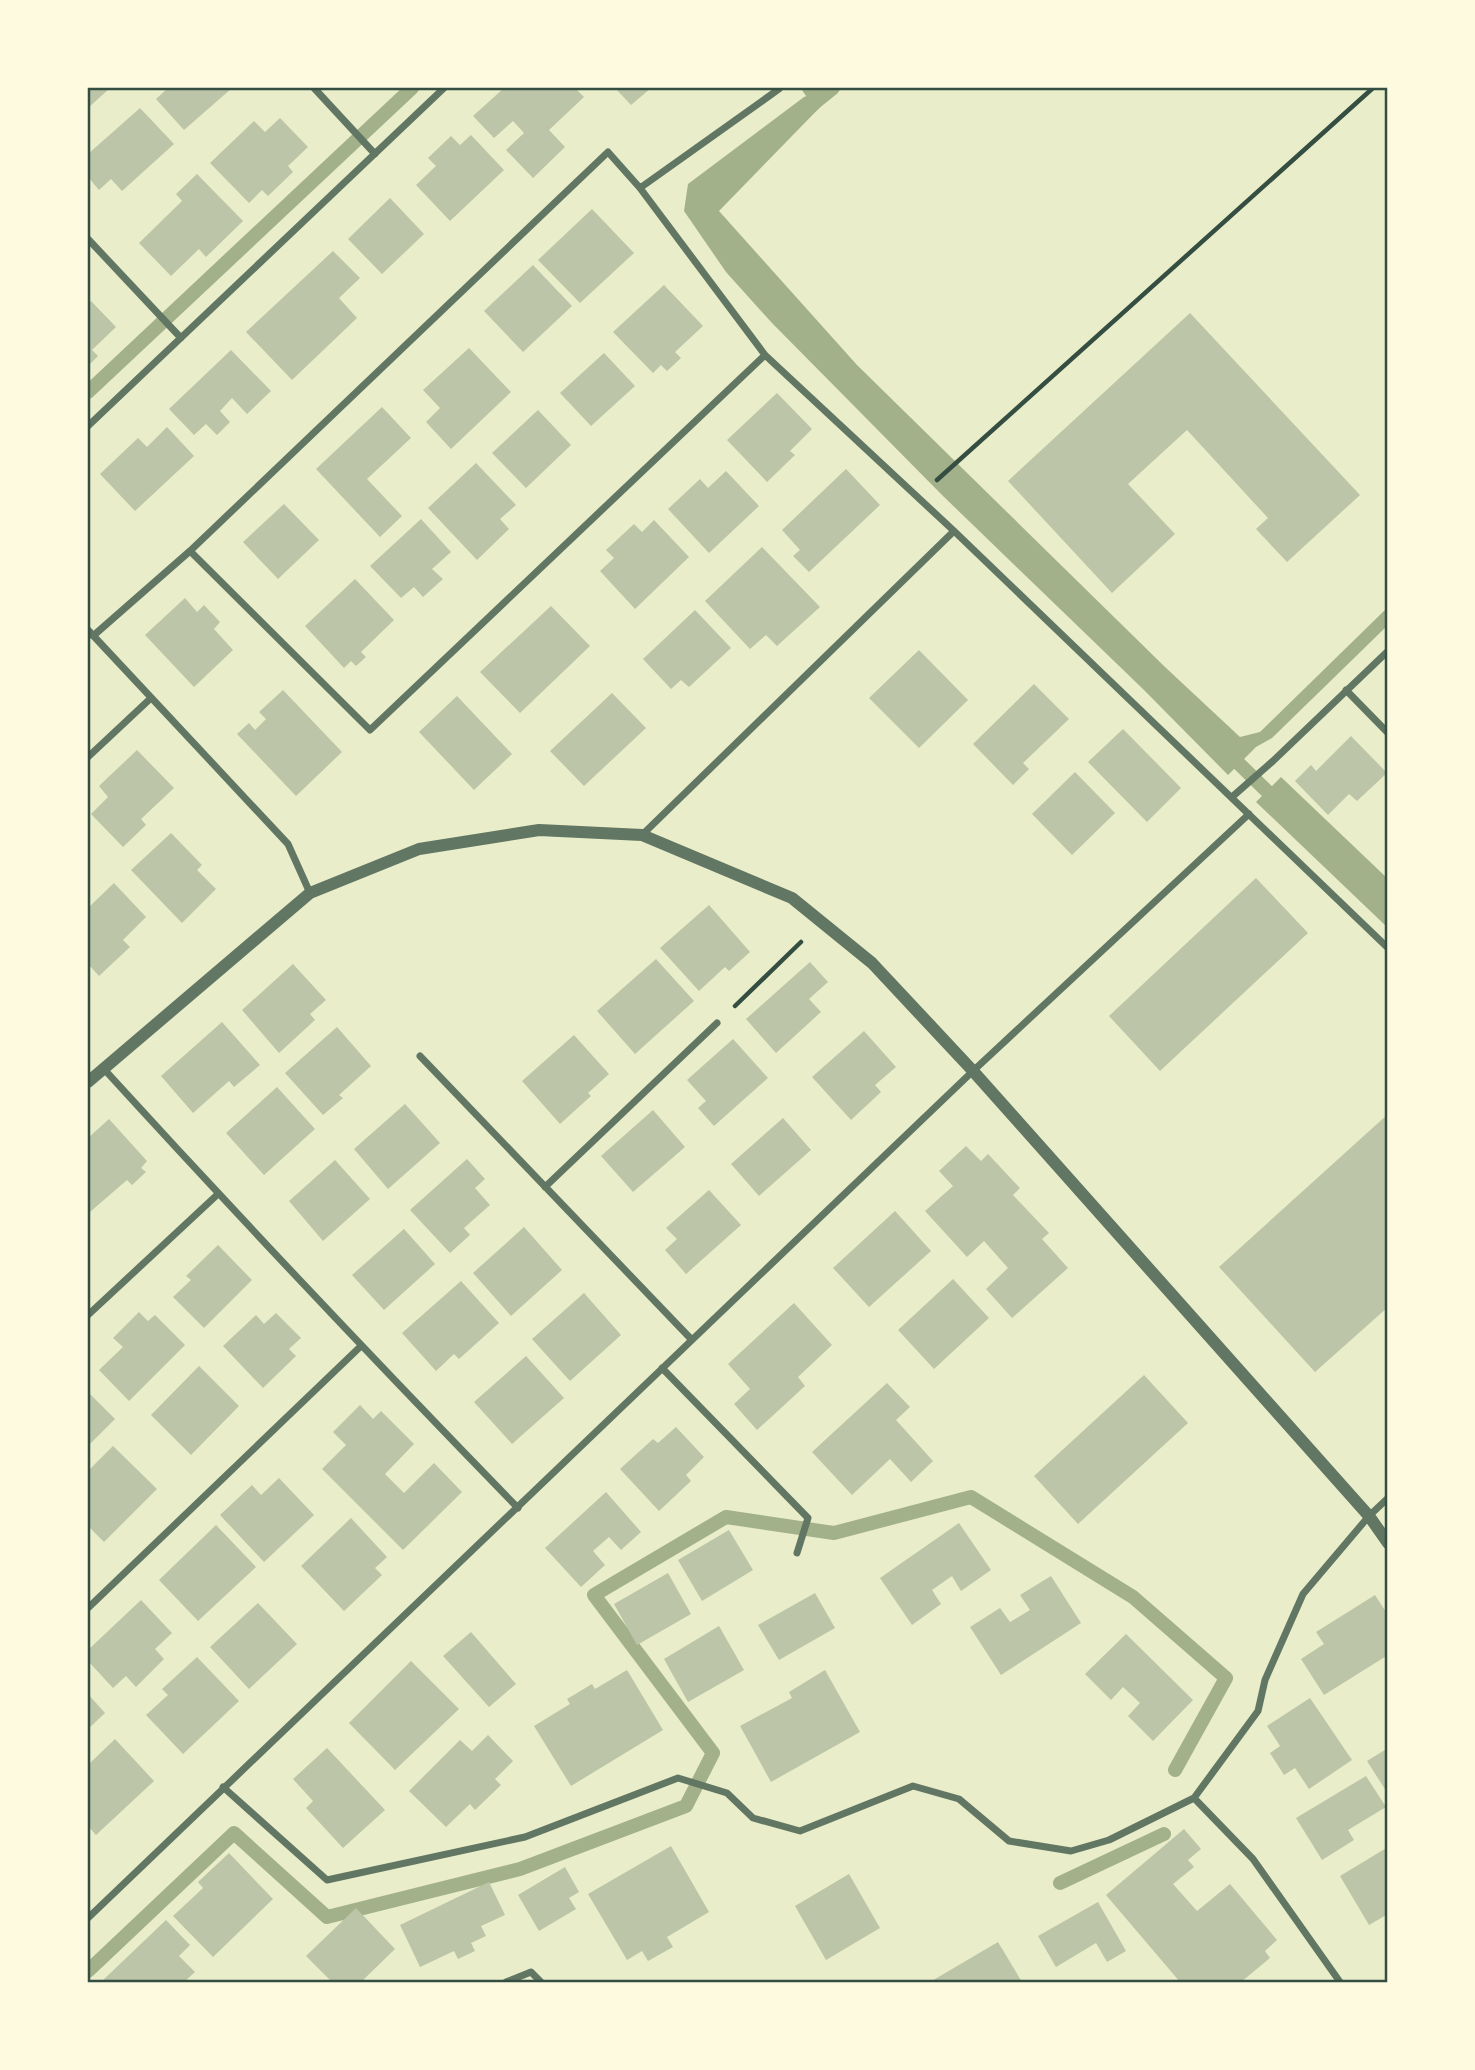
<svg xmlns="http://www.w3.org/2000/svg" width="1475" height="2070" font-family="Jost,sans-serif">
<rect width="100%" height="100%" fill="#e9edc9"/>
<path fill="#a3b18a" d="M 822,90 L 830,97 L 719,211 L 857,365 L 1165,667 L 1240,737 L 1260,732 L 1387,608 L 1387,626 L 1272,738 L 1256,747 L 1228,775 L 1144,690 L 943,496 L 772,323 L 726,272 L 684,211 L 688,184 L 804,97 Z
M 1281,777 L 1387,878 L 1387,927 L 1256,802 Z"/>
<g fill="none" stroke-linecap="round" stroke-linejoin="round">
<path stroke="#a3b18a" stroke-width="14" d="M 809,88 L 818,100 L 810,107
M 818,100 L 833,88
M 88,392 L 412,88
M 1226,751 L 1279,803
M 1060,1883 L 1164,1834
M 88,1971 L 234,1833 L 327,1917 L 520,1869 L 686,1806 L 713,1753 L 594,1595 L 726,1517 L 834,1533 L 971,1497 L 1133,1597 L 1226,1678 L 1175,1770"/>
</g>
<path fill="#bcc5a7" d="M 88,88 L 110,88 L 88,108 Z
M 168,88 L 232,88 L 184,130 L 156,99 Z
M 504,88 L 575,88 L 584,97 L 549,130 L 565,147 L 533,178 L 506,150 L 524,133 L 513,121 L 494,138 L 473,116 Z
M 615,88 L 651,88 L 631,105 Z
M 140,108 L 174,144 L 122,191 L 111,179 L 99,190 L 88,177 L 88,154 Z
M 280,118 L 308,147 L 288,166 L 293,172 L 268,196 L 262,190 L 249,203 L 210,163 L 254,121 L 265,132 Z
M 471,135 L 504,170 L 450,221 L 416,185 L 436,166 L 428,158 L 451,136 L 460,145 Z
M 197,174 L 243,221 L 206,257 L 199,249 L 171,276 L 139,243 L 182,201 L 176,194 Z
M 390,198 L 424,234 L 382,274 L 348,239 Z
M 592,209 L 634,253 L 580,303 L 538,260 Z
M 333,251 L 360,278 L 339,298 L 357,318 L 292,380 L 246,332 Z
M 533,265 L 572,306 L 523,352 L 484,311 Z
M 664,285 L 703,326 L 675,352 L 681,358 L 667,371 L 661,365 L 653,373 L 613,332 Z
M 91,301 L 116,327 L 92,350 L 98,356 L 88,366 L 88,304 Z
M 1190,313 L 1360,495 L 1287,562 L 1256,529 L 1268,518 L 1187,430 L 1128,484 L 1175,534 L 1112,593 L 1008,481 Z
M 469,348 L 511,392 L 451,449 L 426,422 L 440,408 L 423,390 Z
M 231,350 L 271,391 L 247,414 L 232,398 L 220,411 L 230,422 L 217,435 L 206,424 L 194,435 L 169,409 Z
M 604,353 L 635,386 L 591,426 L 560,393 Z
M 777,393 L 812,429 L 790,451 L 795,455 L 767,482 L 727,440 Z
M 382,407 L 411,438 L 367,479 L 402,516 L 380,537 L 316,469 Z
M 538,410 L 571,445 L 526,488 L 492,453 Z
M 167,427 L 194,456 L 135,511 L 100,474 L 138,438 L 147,447 Z
M 476,463 L 516,505 L 500,519 L 509,529 L 477,560 L 428,508 Z
M 846,469 L 880,505 L 809,572 L 793,556 L 800,550 L 782,530 Z
M 726,471 L 759,506 L 709,553 L 668,509 L 700,479 L 708,488 Z
M 284,504 L 319,540 L 278,579 L 243,542 Z
M 421,519 L 451,552 L 432,569 L 443,579 L 423,597 L 414,587 L 401,598 L 370,566 Z
M 654,520 L 689,557 L 635,609 L 600,571 L 614,558 L 606,550 L 634,524 L 642,532 Z
M 762,547 L 820,607 L 777,646 L 766,635 L 750,649 L 705,601 Z
M 355,579 L 394,620 L 361,652 L 366,657 L 356,666 L 351,661 L 344,668 L 305,626 Z
M 185,598 L 197,612 L 204,605 L 220,622 L 214,629 L 233,650 L 194,687 L 145,635 Z
M 551,606 L 590,646 L 520,713 L 480,672 Z
M 695,610 L 731,648 L 689,687 L 681,680 L 671,689 L 643,659 Z
M 919,650 L 968,700 L 919,748 L 869,698 Z
M 1034,684 L 1069,719 L 1023,763 L 1029,769 L 1013,785 L 973,744 Z
M 283,690 L 342,752 L 296,796 L 237,734 L 249,723 L 255,730 L 266,719 L 259,712 Z
M 612,693 L 646,728 L 584,786 L 550,751 Z
M 457,696 L 512,754 L 474,790 L 419,732 Z
M 1123,729 L 1181,788 L 1147,822 L 1088,762 Z
M 1351,736 L 1387,773 L 1357,801 L 1349,794 L 1328,815 L 1295,781 L 1311,765 L 1316,771 Z
M 137,750 L 174,788 L 141,819 L 146,825 L 123,847 L 91,814 L 108,797 L 99,786 Z
M 1075,772 L 1115,813 L 1072,855 L 1032,814 Z
M 171,833 L 202,865 L 197,870 L 216,889 L 182,923 L 131,870 Z
M 1256,878 L 1308,933 L 1160,1071 L 1109,1016 Z
M 114,883 L 146,917 L 123,940 L 130,947 L 99,976 L 88,964 L 88,908 Z
M 709,905 L 750,952 L 729,971 L 725,967 L 699,991 L 660,948 Z
M 656,959 L 694,1001 L 635,1054 L 597,1011 Z
M 810,962 L 828,982 L 809,999 L 821,1012 L 776,1053 L 746,1019 Z
M 293,964 L 326,1000 L 310,1014 L 315,1020 L 279,1053 L 242,1010 Z
M 222,1022 L 260,1065 L 234,1087 L 229,1081 L 193,1113 L 161,1076 Z
M 337,1027 L 371,1066 L 339,1095 L 343,1098 L 323,1115 L 285,1073 Z
M 864,1031 L 896,1067 L 875,1085 L 881,1092 L 851,1120 L 812,1077 Z
M 574,1035 L 609,1074 L 588,1093 L 591,1096 L 560,1124 L 522,1081 Z
M 733,1039 L 768,1078 L 714,1126 L 698,1108 L 706,1101 L 687,1080 Z
M 277,1087 L 315,1129 L 264,1175 L 226,1133 Z
M 405,1104 L 440,1143 L 388,1189 L 354,1149 Z
M 653,1110 L 685,1147 L 633,1192 L 601,1156 Z
M 1388,1114 L 1388,1307 L 1315,1372 L 1219,1267 Z
M 783,1118 L 811,1150 L 759,1196 L 731,1164 Z
M 109,1119 L 147,1161 L 141,1168 L 146,1172 L 132,1185 L 127,1180 L 90,1212 L 88,1209 L 88,1138 Z
M 966,1146 L 981,1161 L 988,1154 L 1020,1188 L 1013,1195 L 1049,1233 L 1042,1239 L 1068,1268 L 1012,1318 L 986,1289 L 1008,1268 L 984,1241 L 967,1257 L 925,1211 L 953,1186 L 939,1171 Z
M 467,1159 L 485,1179 L 475,1188 L 490,1205 L 464,1228 L 470,1235 L 450,1253 L 410,1210 Z
M 335,1160 L 370,1199 L 323,1241 L 289,1201 Z
M 709,1190 L 741,1225 L 686,1274 L 665,1250 L 677,1239 L 666,1228 Z
M 895,1211 L 931,1251 L 869,1307 L 833,1268 Z
M 524,1227 L 562,1270 L 511,1316 L 473,1273 Z
M 404,1229 L 435,1264 L 384,1310 L 352,1275 Z
M 218,1245 L 252,1280 L 204,1328 L 173,1297 L 191,1280 L 186,1276 Z
M 953,1279 L 989,1318 L 934,1369 L 898,1330 Z
M 461,1281 L 499,1323 L 459,1359 L 454,1354 L 436,1371 L 402,1333 Z
M 584,1293 L 621,1335 L 570,1381 L 532,1339 Z
M 794,1303 L 832,1345 L 798,1377 L 805,1386 L 757,1430 L 734,1404 L 750,1389 L 728,1364 Z
M 139,1312 L 148,1321 L 155,1315 L 185,1345 L 129,1401 L 99,1370 L 123,1347 L 113,1338 Z
M 276,1313 L 301,1338 L 289,1349 L 296,1356 L 263,1388 L 223,1346 L 256,1315 L 264,1324 Z
M 526,1356 L 564,1398 L 512,1444 L 474,1402 Z
M 199,1366 L 239,1406 L 191,1455 L 151,1415 Z
M 1144,1375 L 1188,1423 L 1078,1524 L 1034,1476 Z
M 887,1383 L 910,1407 L 896,1420 L 933,1461 L 911,1482 L 890,1459 L 852,1495 L 812,1452 Z
M 88,1392 L 115,1419 L 88,1446 Z
M 360,1405 L 373,1419 L 381,1411 L 414,1444 L 385,1474 L 404,1493 L 434,1463 L 462,1492 L 403,1550 L 322,1469 L 346,1445 L 333,1432 Z
M 676,1427 L 704,1457 L 686,1475 L 691,1481 L 659,1511 L 620,1469 L 653,1439 L 658,1443 Z
M 113,1446 L 157,1489 L 104,1542 L 88,1526 L 88,1471 Z
M 279,1478 L 314,1515 L 264,1562 L 220,1515 L 252,1485 L 261,1495 Z
M 606,1492 L 641,1532 L 621,1550 L 609,1537 L 593,1551 L 605,1565 L 581,1587 L 545,1548 Z
M 351,1518 L 387,1557 L 375,1568 L 382,1575 L 344,1611 L 301,1566 Z
M 959,1523 L 991,1570 L 961,1591 L 952,1576 L 932,1590 L 941,1604 L 912,1625 L 880,1578 Z
M 216,1525 L 256,1567 L 198,1621 L 159,1580 Z
M 729,1530 L 753,1570 L 702,1601 L 678,1560 Z
M 668,1573 L 691,1614 L 637,1645 L 614,1604 Z
M 1051,1576 L 1081,1623 L 1001,1675 L 970,1627 L 1000,1608 L 1010,1622 L 1030,1610 L 1020,1595 Z
M 815,1593 L 835,1628 L 779,1660 L 758,1625 Z
M 1375,1595 L 1388,1615 L 1388,1655 L 1324,1695 L 1301,1659 L 1324,1644 L 1316,1632 Z
M 141,1600 L 172,1633 L 155,1649 L 164,1659 L 136,1687 L 126,1676 L 113,1688 L 88,1661 L 88,1650 Z
M 258,1603 L 297,1644 L 249,1689 L 210,1647 Z
M 719,1626 L 744,1670 L 688,1702 L 664,1659 Z
M 471,1632 L 516,1684 L 489,1707 L 443,1656 Z
M 1126,1634 L 1193,1700 L 1153,1741 L 1128,1716 L 1140,1703 L 1123,1687 L 1111,1700 L 1085,1674 Z
M 197,1657 L 239,1701 L 183,1754 L 146,1715 L 168,1695 L 162,1689 Z
M 411,1661 L 459,1709 L 395,1770 L 349,1723 Z
M 627,1670 L 663,1730 L 571,1786 L 534,1726 L 570,1704 L 567,1699 L 592,1684 L 595,1689 Z
M 825,1670 L 860,1732 L 771,1782 L 740,1726 L 792,1698 L 789,1692 Z
M 88,1694 L 105,1713 L 88,1729 Z
M 1310,1698 L 1352,1760 L 1309,1789 L 1295,1768 L 1284,1775 L 1270,1753 L 1280,1746 L 1267,1726 Z
M 488,1735 L 513,1761 L 495,1779 L 501,1785 L 475,1810 L 470,1804 L 446,1827 L 409,1791 L 460,1740 L 472,1751 Z
M 115,1739 L 154,1781 L 96,1835 L 88,1826 L 88,1765 Z
M 327,1748 L 385,1810 L 343,1848 L 306,1808 L 313,1801 L 293,1779 Z
M 1388,1748 L 1388,1794 L 1367,1761 Z
M 1366,1776 L 1386,1807 L 1348,1830 L 1354,1840 L 1322,1860 L 1296,1818 Z
M 1184,1829 L 1201,1849 L 1188,1860 L 1194,1867 L 1173,1884 L 1197,1911 L 1230,1884 L 1277,1940 L 1265,1951 L 1270,1958 L 1241,1982 L 1180,1982 L 1106,1895 Z
M 671,1846 L 709,1912 L 667,1937 L 673,1947 L 648,1961 L 642,1951 L 627,1960 L 588,1894 Z
M 1388,1847 L 1388,1914 L 1369,1925 L 1340,1876 Z
M 229,1853 L 273,1899 L 213,1957 L 173,1916 L 203,1888 L 198,1882 Z
M 565,1867 L 579,1892 L 569,1898 L 576,1909 L 539,1931 L 518,1895 Z
M 849,1874 L 880,1928 L 826,1960 L 795,1906 Z
M 489,1882 L 505,1915 L 481,1926 L 486,1936 L 471,1943 L 475,1951 L 458,1959 L 454,1951 L 420,1967 L 400,1925 Z
M 1098,1902 L 1126,1951 L 1107,1962 L 1096,1943 L 1056,1967 L 1038,1936 Z
M 356,1908 L 395,1949 L 361,1982 L 332,1982 L 306,1956 Z
M 166,1920 L 190,1945 L 179,1956 L 195,1972 L 184,1982 L 101,1982 Z
M 998,1942 L 1022,1982 L 930,1982 Z"/>
<g fill="none" stroke-linecap="round" stroke-linejoin="round">
<path stroke="#344e41" stroke-width="4.5" d="M 937,480 L 1373,88
M 735,1006 L 801,942"/>
<path stroke="#617663" stroke-width="7" d="M 314,88 L 375,154
M 778,88 L 779,89 L 640,188 L 765,355 L 954,531 L 1388,948
M 88,239 L 181,338
M 88,426 L 444,88
M 190,551 L 370,730 L 765,355
M 88,630 L 288,844 L 310,893
M 93,636 L 190,551 L 608,152 L 640,188
M 1346,690 L 1388,733
M 88,757 L 151,698
M 1232,797 L 1273,761 L 1388,651
M 642,835 L 954,531
M 420,1056 L 692,1340
M 103,1068 C 239,1217 377,1363 518,1508
M 545,1187 L 717,1023
M 88,1315 L 218,1194
M 662,1368 L 808,1518 L 797,1553
M 88,1608 L 361,1346
M 223,1787 L 327,1880 L 525,1837 L 678,1778 L 727,1793 L 753,1818 L 800,1831 L 913,1786 L 959,1799 L 1009,1841 L 1071,1851 L 1109,1840 L 1194,1798 L 1253,1859 L 1340,1982
M 1194,1798 L 1258,1711 L 1265,1680 L 1303,1594 L 1369,1516 L 1388,1498
M 88,1918 L 973,1071 L 1249,814
M 506,1982 L 531,1972 L 541,1982"/>
<path stroke="#617663" stroke-width="12" d="M 88,1082 L 310,893 L 419,849 L 539,830 L 642,835 L 792,898 L 872,963 L 973,1071 L 1369,1516 L 1388,1543"/>
</g>
<rect width="1475" height="2070" fill="none" stroke="#fefae0" stroke-width="178"/>
<rect x="89" y="89" width="1297" height="1892" fill="none" stroke="#344e41" stroke-width="2.5"/>
</svg>
